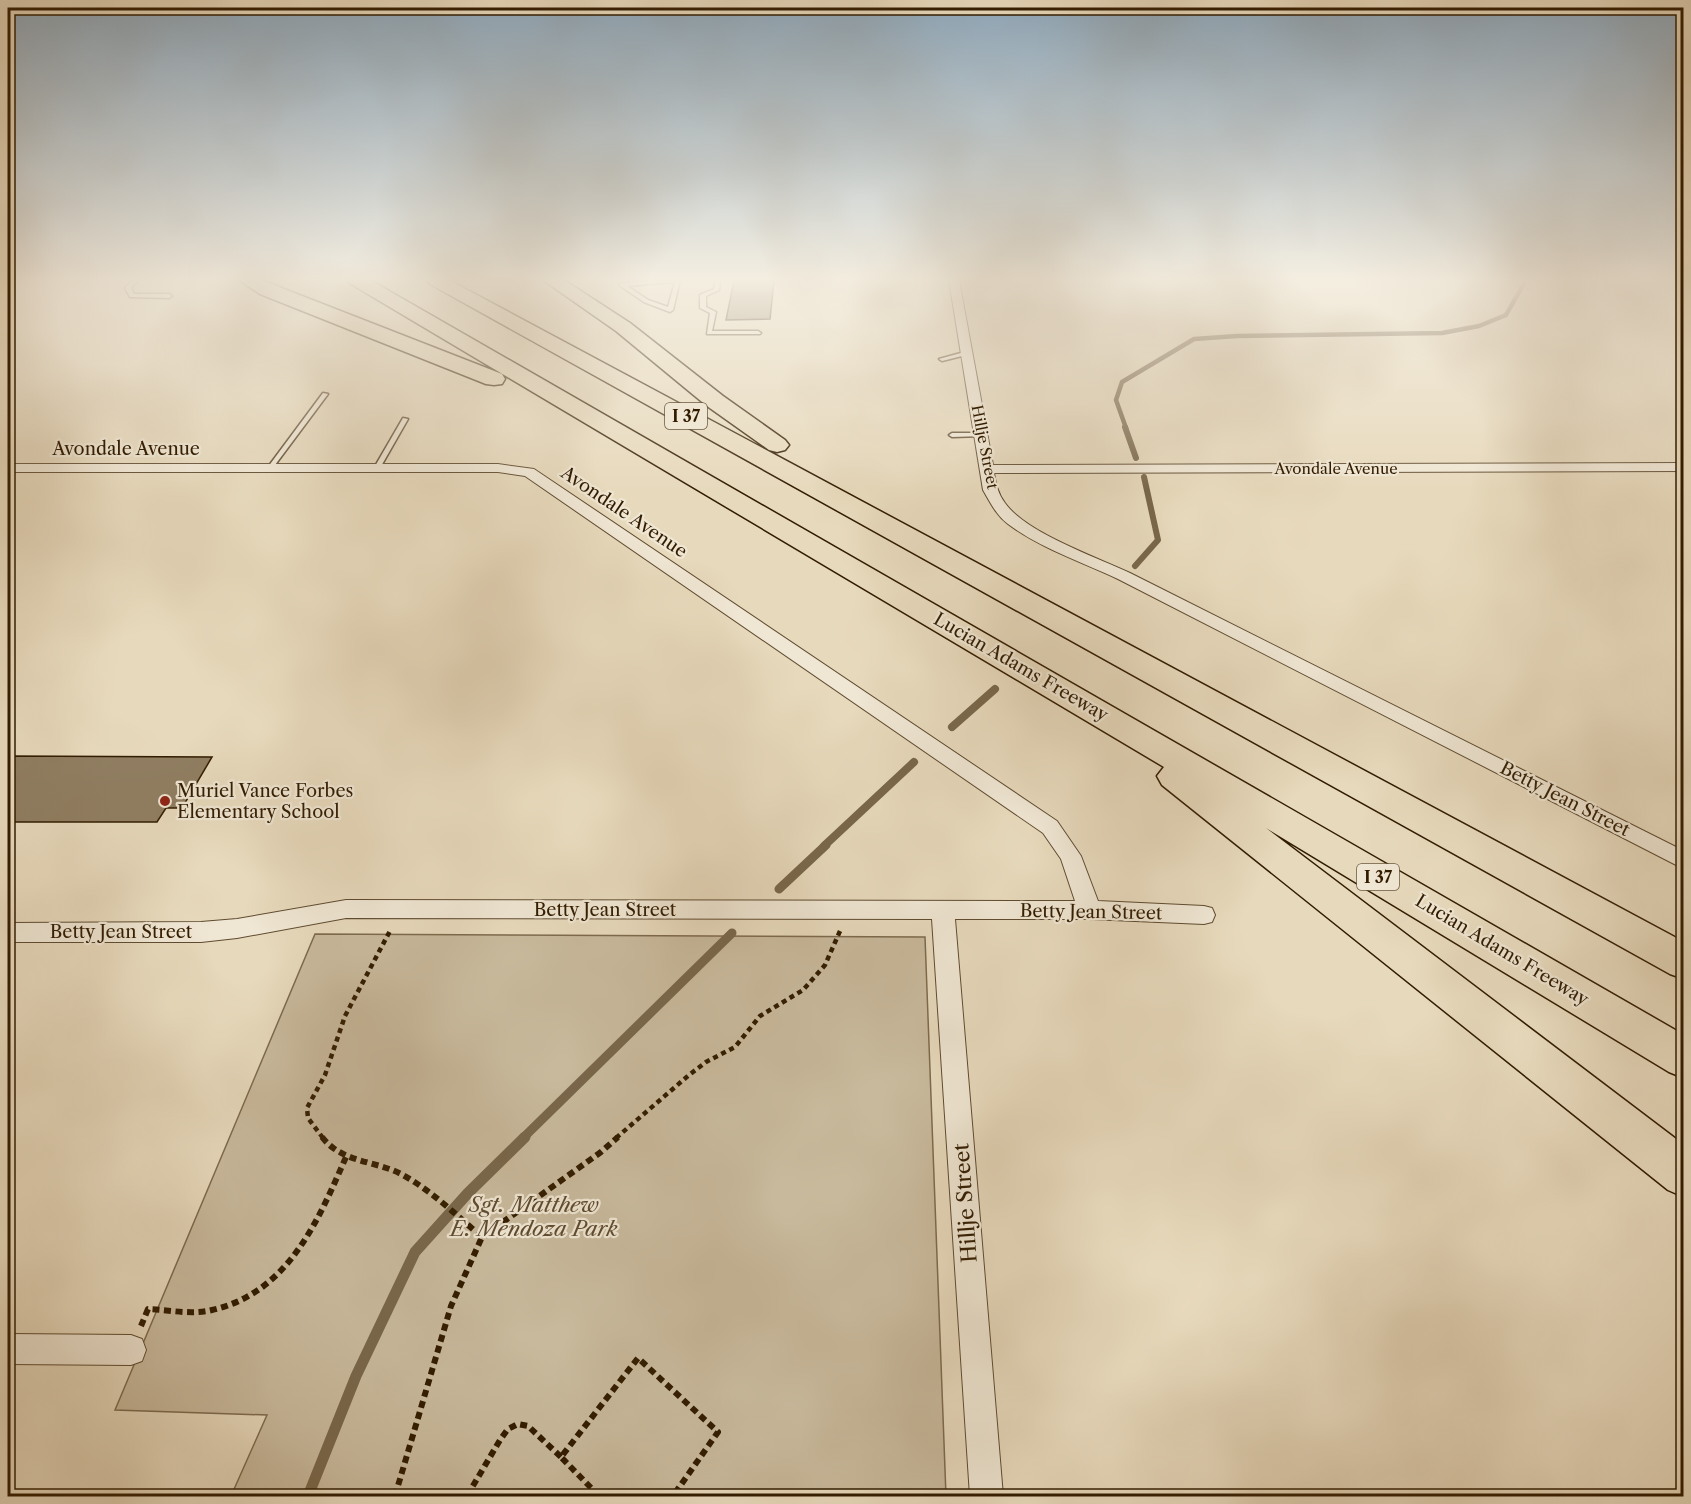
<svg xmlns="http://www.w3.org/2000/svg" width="1691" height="1504" font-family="'Libre Caslon Text',serif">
<rect width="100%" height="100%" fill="#e7d9bc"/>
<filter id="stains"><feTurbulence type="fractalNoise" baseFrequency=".00333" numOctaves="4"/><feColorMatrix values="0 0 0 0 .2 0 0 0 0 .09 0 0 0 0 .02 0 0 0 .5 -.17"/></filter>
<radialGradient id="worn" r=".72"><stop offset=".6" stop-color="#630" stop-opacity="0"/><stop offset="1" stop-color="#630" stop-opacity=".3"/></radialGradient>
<path fill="#c8b99c" stroke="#7d6a4e" stroke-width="1.5" d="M 315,934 L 925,937 L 946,1496 L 231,1496 L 267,1415 L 115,1410 Z"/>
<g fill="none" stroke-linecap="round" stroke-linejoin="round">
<path stroke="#79674b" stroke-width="4.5" d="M 1126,428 L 1116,400 L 1122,382 L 1194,339 L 1237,336 L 1442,333 L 1479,326 L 1506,315 L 1526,280"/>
<path stroke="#79674b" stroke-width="6" d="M 1125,427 L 1136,458
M 1135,566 L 1158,540 L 1144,477"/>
<path stroke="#79674b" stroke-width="8" d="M 952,727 L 995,689
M 824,846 L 914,762"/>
<path stroke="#79674b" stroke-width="9" d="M 779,889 L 826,845
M 523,1138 L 732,933"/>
<path stroke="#79674b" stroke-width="11" d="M 308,1496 L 356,1376 L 415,1252 L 468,1193 L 525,1137"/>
</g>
<path fill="#907e62" stroke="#321c01" stroke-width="1.5" d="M 734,280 L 774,281 L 770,319 L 726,320 Z
M 8,756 L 212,757 L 182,808 L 166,808 L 157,822 L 8,822 Z"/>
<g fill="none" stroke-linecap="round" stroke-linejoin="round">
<defs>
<path id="service" d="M 133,280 L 138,280 L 131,288 L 134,294 L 169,294 L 172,296 L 169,298 L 130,297 L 125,288 Z
M 664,280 L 680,280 L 673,310 L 670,312 L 644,302 L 619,285 L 622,283 ZM 675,282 L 668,307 L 648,300 L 627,286 Z
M 716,280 L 720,280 L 719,290 L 706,296 L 706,307 L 716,312 L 712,331 L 758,331 L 761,333 L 760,334 L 707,334 L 710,313 L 700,308 L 700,295 L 714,289 Z
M 11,308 L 13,309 L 13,311 L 8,311 L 8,309 Z
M 968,351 L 971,353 L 970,354 L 942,361 L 939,359 Z
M 323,393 L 328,394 L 272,469 L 268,469 L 268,467 Z
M 403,418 L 408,419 L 380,468 L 375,469 L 374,468 Z
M 982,433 L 984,434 L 984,436 L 952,437 L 949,435 L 952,433 Z"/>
<path id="minor" d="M 949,280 L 959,280 L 993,465 L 1684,463 L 1684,471 L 994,473 C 996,484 998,494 1005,503 C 1026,533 1096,557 1130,573 L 1684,851 L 1684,869 L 1118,579 C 1082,562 1040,548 1008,524 C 996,515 990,502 983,490 Z
M 8,464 L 498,464 L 534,469 L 1057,821 L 1081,856 L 1098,901 L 1204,906 L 1212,908 L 1215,915 L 1212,922 L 1204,924 L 1089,919 L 955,919 L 1003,1496 L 970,1496 L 932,919 L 346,918 L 237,938 L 201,942 L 8,942 L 8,923 L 201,922 L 237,919 L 346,900 L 1075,901 L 1061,859 L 1043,833 L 525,476 L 498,472 L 8,472 Z
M 8,1334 L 131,1335 L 142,1339 L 146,1350 L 142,1361 L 131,1365 L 8,1364 Z"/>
<path id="motorway" d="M 239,280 L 261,280 L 502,374 L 505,379 L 502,384 L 494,385 L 486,384 L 260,294 Z
M 348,280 L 370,280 L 1684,1035 L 1684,1078 L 1669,1072 L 1266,828 L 1684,1145 L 1684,1197 L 1668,1190 L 1162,785 L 1157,776 L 1164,767 L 351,284 Z
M 427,280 L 449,280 L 1684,942 L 1684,979 L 1670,974 L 430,284 Z
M 543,280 L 564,280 L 630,323 L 723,396 L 785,440 L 789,445 L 785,450 L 777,452 L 769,450 L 707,406 L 616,331 Z"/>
</defs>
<use href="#service" stroke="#5f4b30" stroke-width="3"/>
<use href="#minor" stroke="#5f4b30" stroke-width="2"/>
<use href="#motorway" stroke="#321c01" stroke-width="3"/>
<path stroke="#321c01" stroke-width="4.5" stroke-dasharray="5 4" stroke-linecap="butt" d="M 323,1138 L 308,1118 L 307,1108 L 325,1075 L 345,1016 L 391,929
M 616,1138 L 689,1075 L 706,1062 L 735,1047 L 760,1016 L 803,990 L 825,965 L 840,931"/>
<path stroke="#321c01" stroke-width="6" stroke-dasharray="7 4.5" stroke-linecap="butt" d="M 322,1137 C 342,1163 374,1160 401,1174 C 431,1190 456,1215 482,1237
M 141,1326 L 148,1309 C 169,1310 192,1315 212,1310 C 288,1293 318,1221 346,1157
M 395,1496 L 451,1306 L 482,1237 L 601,1152 L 618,1137
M 467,1496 L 500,1440 L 508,1429 L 518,1424 L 528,1426 L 561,1457
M 599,1496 L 561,1457 L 638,1358 L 718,1432 L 673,1496"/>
<use href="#service" fill="#efe6d3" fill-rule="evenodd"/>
<use href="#minor" fill="#efe6d3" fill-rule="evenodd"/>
<use href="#motorway" fill="#e7d9bc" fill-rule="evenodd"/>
</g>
<linearGradient id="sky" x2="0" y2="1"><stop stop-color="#8fa9bd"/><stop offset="0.57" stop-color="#f4eee1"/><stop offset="1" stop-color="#f4eee1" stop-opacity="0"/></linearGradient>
<rect width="1691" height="490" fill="url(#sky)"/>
<circle fill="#8f2418" stroke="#efe6d3" stroke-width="2" cx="165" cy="801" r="6"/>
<g text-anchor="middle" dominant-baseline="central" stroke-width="4.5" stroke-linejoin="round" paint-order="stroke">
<g font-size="15" fill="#321c01" stroke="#efe6d3">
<text transform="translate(985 447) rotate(79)">Hillje Street</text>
<text x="1336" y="468">Avondale Avenue</text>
</g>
<g fill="#efe6d3" stroke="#6b5940" stroke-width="1.5">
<rect x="665" y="403" width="42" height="26" rx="4.5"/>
<rect x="1357" y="864" width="42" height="26" rx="4.5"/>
</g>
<g font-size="16" font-weight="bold" fill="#321c01">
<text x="686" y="416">I 37</text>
<text x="1378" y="877">I 37</text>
</g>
<g font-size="18" fill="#321c01" stroke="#efe6d3">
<text x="126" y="449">Avondale Avenue</text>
<text transform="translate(624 512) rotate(34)">Avondale Avenue</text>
<text transform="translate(1021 667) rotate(30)">Lucian Adams Freeway</text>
<text transform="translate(1565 799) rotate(27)">Betty Jean Street</text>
<text x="605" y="910">Betty Jean Street</text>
<text transform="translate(1091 912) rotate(1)">Betty Jean Street</text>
<text x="121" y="932">Betty Jean Street</text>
<text transform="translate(1502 950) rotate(31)">Lucian Adams Freeway</text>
</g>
<g font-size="18" fill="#321c01" stroke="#efe6d3" text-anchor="start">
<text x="177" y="791">Muriel Vance Forbes<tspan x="177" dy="21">Elementary School</tspan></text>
</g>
<g font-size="21" fill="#321c01" stroke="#efe6d3">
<text transform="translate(965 1203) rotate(-94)">Hillje Street</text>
</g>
<g font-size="21" font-style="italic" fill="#5f4b30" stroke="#efe6d3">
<text x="534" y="1204">Sgt. Matthew<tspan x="534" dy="24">E. Mendoza Park</tspan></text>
</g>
</g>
<rect width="1691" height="1504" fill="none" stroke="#e7d9bc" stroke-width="30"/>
<rect x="9" y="9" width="1673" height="1486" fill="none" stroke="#321c01" stroke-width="3"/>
<rect x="15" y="15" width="1661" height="1474" fill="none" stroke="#321c01" stroke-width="1.5"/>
<rect width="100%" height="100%" filter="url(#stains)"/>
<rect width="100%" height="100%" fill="url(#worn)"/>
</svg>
